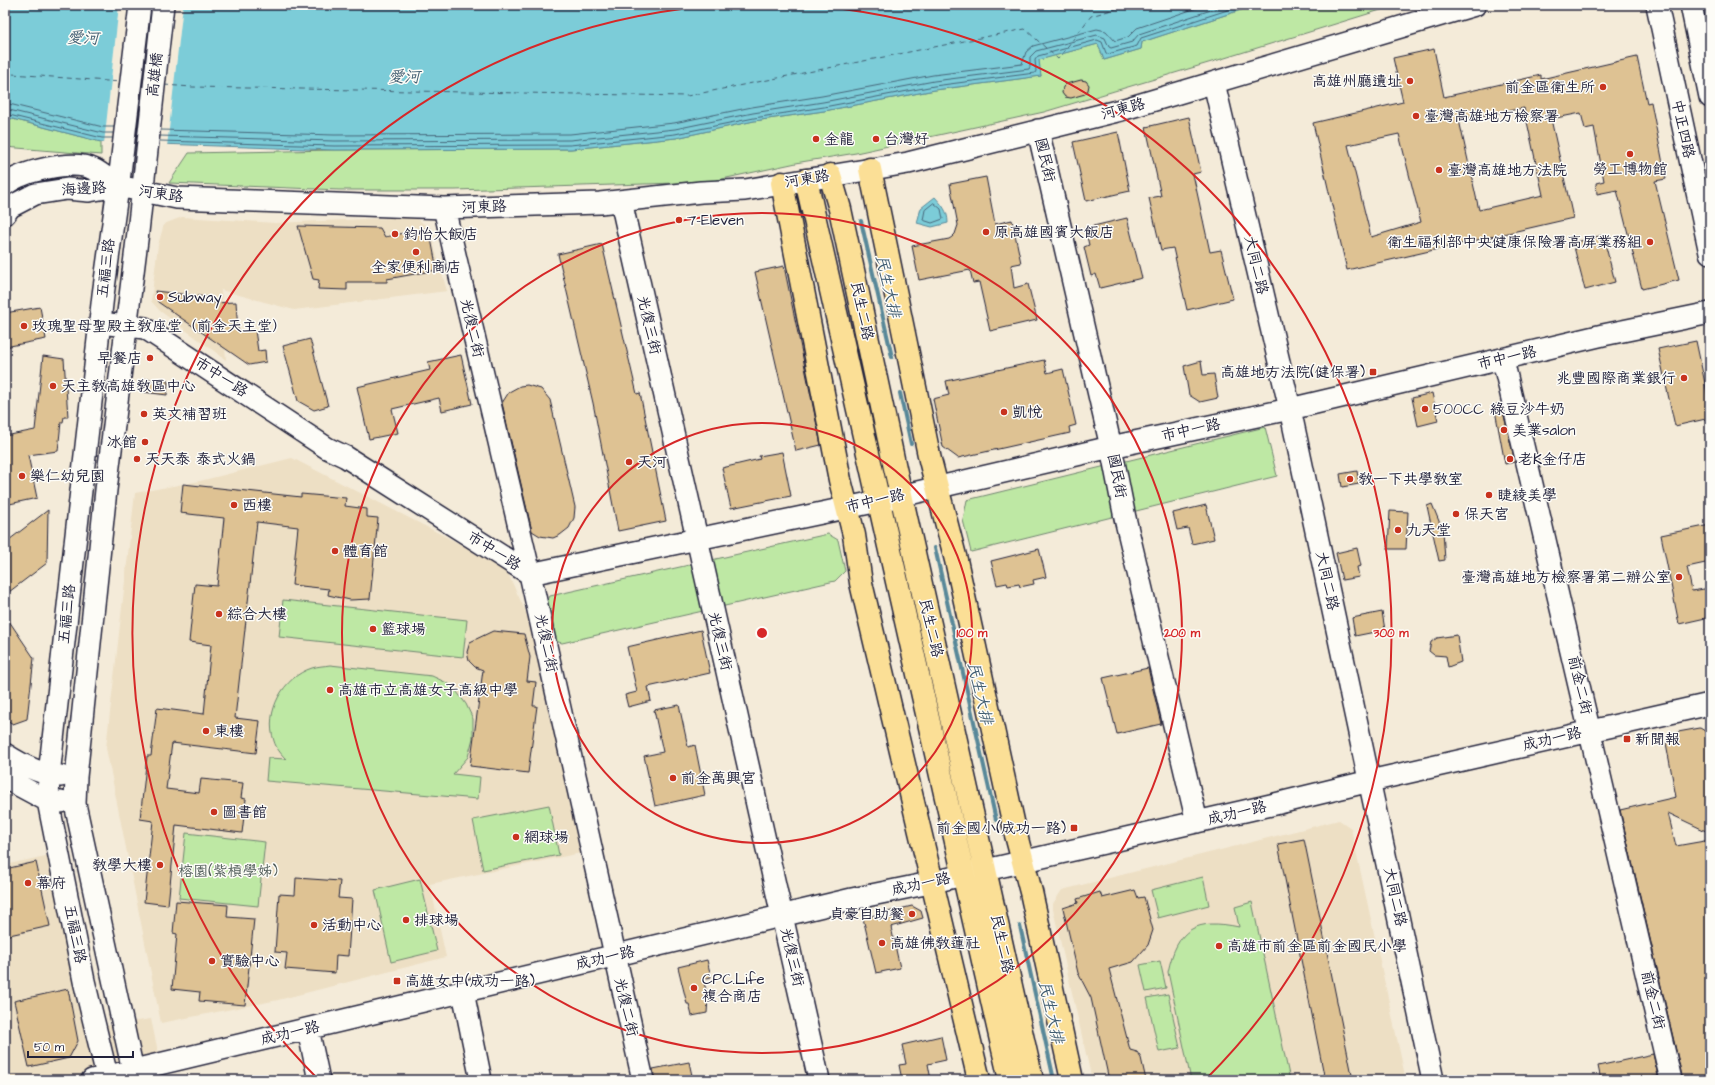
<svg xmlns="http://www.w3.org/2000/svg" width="1715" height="1085" font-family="'Architects Daughter','LXGW WenKai TC',sans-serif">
<rect width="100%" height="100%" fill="#f4ebd9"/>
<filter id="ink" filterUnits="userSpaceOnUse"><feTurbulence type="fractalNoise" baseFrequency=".025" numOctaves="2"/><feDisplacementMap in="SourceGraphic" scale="8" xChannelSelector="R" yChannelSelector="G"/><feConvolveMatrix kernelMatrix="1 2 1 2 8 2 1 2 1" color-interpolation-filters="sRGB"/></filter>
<g filter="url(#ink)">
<path fill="#eddfc4" d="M 182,217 L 275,223 L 415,217 L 429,228 L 447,291 L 294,310 L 221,290 L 226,360 L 160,311 L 151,301 L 158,245 L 164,224 Z
M 292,458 L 505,567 L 535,632 L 581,853 L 430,884 L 446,957 L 278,1000 L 161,1023 L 106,748 L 135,493 L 200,481 Z
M 1339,820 L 1351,828 L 1406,1080 L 1168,1080 L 1167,1075 L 1146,1080 L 1092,1080 L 1052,905 L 1062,890 Z
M 68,851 L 105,1026 L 151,1019 L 164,1080 L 5,1080 L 5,865 Z"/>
<path fill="#bee8a4" stroke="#708570" d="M 1256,5 L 1397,5 L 1215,61 L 1044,112 L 856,153 L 801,162 L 708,182 L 455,190 L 339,190 L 169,183 L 189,153 L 334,150 L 571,149 L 676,138 L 754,121 L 824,111 L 935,90 L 1041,76 L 1038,60 L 1098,44 L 1104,60 L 1141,49 L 1142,42 Z
M 5,117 L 101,142 L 101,155 L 5,147 Z
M 1265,427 L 1277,476 L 971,552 L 963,520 L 967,500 Z
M 828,534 L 838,540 L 845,571 L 835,581 L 562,643 L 555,641 L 546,603 L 550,596 Z
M 283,600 L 467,620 L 463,657 L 279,637 Z
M 330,665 L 432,676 L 447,683 L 457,692 L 466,704 L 473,719 L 473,738 L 468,757 L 453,774 L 480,777 L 478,799 L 266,781 L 268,758 L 286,759 C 281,754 276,748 274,741 C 264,712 283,677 312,668 C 318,666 324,666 330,665 Z
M 549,805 L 559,855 L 483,870 L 473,820 Z
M 186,833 L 265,842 L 258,906 L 179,898 Z
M 1203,877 L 1209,905 L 1158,918 L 1151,890 Z
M 420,879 L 437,951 L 391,962 L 375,890 Z
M 1252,902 L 1290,1080 L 1191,1080 L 1168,972 C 1177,928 1196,918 1239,927 L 1235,907 Z
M 1160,961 L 1166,988 L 1146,992 L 1140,965 Z
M 1168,994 L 1180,1048 L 1159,1052 L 1147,998 Z"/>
<path fill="#7cccd8" stroke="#588899" d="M 5,5 L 1256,5 L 1142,42 L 1141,49 L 1104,60 L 1098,44 L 1039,60 L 1041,76 L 935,90 L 824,111 L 754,121 L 676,138 L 571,149 L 334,150 L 101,142 L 5,117 Z
M 935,197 C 942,205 948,211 948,223 L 932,227 L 917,223 L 921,208 Z"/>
<path fill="#f4ebd9" d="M 119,5 L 183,5 L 167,147 L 104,144 Z"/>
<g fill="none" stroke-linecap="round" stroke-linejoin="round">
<path stroke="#46667a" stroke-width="1" d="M 5,103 L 103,127 L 114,127
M 5,109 L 103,133 L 113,133
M 5,114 L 102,138 L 113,138
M 161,130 L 334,135 L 570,134 L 674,123 L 752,107 L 822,96 L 933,75 L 1022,64 L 1026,52 L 1033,46 L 1097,29 L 1106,31 L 1115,41 L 1128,37 L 1137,28 L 1206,5
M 160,136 L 334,141 L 570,140 L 675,129 L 753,113 L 823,102 L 934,81 L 1029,69 L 1030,67 L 1030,57 L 1036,51 L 1097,35 L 1105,38 L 1109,47 L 1111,48 L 1132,42 L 1139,34 L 1226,5
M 160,141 L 334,146 L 570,145 L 675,134 L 754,118 L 824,107 L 934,86 L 1035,73 L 1036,71 L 1035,60 L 1038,56 L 1097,40 L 1102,42 L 1106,53 L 1108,54 L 1137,46 L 1141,38 L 1243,5
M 934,203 L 941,209 L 943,219 L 932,223 L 923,220 L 925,210 Z"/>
<path stroke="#588899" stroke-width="4" d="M 861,221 L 892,357
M 900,393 L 911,444
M 935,548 L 996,820
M 1020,926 L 1054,1080"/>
<path stroke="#425e72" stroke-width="1" stroke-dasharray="5 4" stroke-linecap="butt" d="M 5,70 L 12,74 L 121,82
M 164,85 L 192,87 L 687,96 L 1025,29 L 1058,59 L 1091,16 L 1129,5"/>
</g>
<path fill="#dec293" stroke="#22223b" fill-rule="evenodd" d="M 1434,49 L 1444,97 L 1541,75 L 1541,79 L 1637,57 L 1647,103 L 1651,102 L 1666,179 L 1655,181 L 1679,280 L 1642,289 L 1617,190 L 1597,194 L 1596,183 L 1604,181 L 1594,127 L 1585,129 L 1581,113 L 1551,119 L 1573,218 L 1347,270 L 1313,123 L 1403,102 L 1393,58 ZM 1524,108 L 1543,195 L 1479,210 L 1459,120 ZM 1399,134 L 1421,222 L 1371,237 L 1348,145 Z
M 1081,80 L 1086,81 L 1089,85 L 1088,90 L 1085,94 L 1071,98 L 1065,97 L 1062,93 L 1063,87 L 1066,84 Z
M 1189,117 L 1201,172 L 1193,174 L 1210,252 L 1221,250 L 1233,299 L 1187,310 L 1173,248 L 1161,250 L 1149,198 L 1161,196 L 1146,127 Z
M 1118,132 L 1130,191 L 1086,201 L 1073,142 Z
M 986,177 L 995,224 L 1012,220 L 1021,263 L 1011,265 L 1014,288 L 1028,284 L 1037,320 L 990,331 L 979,282 L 973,283 L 970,270 L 919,280 L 912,246 L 949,239 L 952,237 L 955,234 L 958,225 L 950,184 Z
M 1127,218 L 1142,278 L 1100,288 L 1096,274 L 1091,276 L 1084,247 L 1089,245 L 1085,228 Z
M 298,226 L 380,228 L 385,237 L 429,228 L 437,270 L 387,279 L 387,282 L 347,282 L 347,290 L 318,289 L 319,280 L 313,279 Z
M 1603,235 L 1615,282 L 1585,290 L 1573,243 Z
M 602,244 L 637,394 L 640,393 L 666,521 L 618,531 L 593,403 L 558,254 Z
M 784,266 L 821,445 L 796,451 L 755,272 Z
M 155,291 L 207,297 L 213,303 L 236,302 L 238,331 L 255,330 L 258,351 L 265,350 L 266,362 L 249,365 L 158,302 Z
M 40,307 L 46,339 L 5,347 L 5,313 Z
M 310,339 L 328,406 L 314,410 L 298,401 L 283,346 Z
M 1696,341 L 1710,407 L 1710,418 L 1675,426 L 1658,349 Z
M 461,355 L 472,404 L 442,411 L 439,398 L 392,409 L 398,433 L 369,439 L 357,387 L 430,370 L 428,362 Z
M 43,356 L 64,359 L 68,417 L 64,417 L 63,422 L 61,422 L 58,451 L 28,455 L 37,498 L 5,505 L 5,436 L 35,430 Z
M 1044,360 L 1047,373 L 1063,369 L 1076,425 L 1069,427 L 1070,433 L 958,458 L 943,447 L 933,399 L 949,395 L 946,381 Z
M 1201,361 L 1203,375 L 1214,374 L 1218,398 L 1200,402 L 1189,395 L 1184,366 Z
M 145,379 L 168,381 L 167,395 L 143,392 Z
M 527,385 L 541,389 L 550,400 L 575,507 L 574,518 L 569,528 L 560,535 L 553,538 L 540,536 L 532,531 L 502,403 L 509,392 L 520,386 Z
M 1432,393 L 1438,421 L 1418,426 L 1412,398 Z
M 1501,403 L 1515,462 L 1505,464 L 1494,405 Z
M 782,452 L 791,496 L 731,508 L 722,468 L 760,459 L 759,456 Z
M 1357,471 L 1359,484 L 1342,487 L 1340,474 Z
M 183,484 L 301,497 L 301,494 L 346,498 L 345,506 L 367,509 L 367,517 L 378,518 L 370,599 L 350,600 L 328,595 L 329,589 L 292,585 L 298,527 L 257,522 L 235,718 L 260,721 L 256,753 L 172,743 L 166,789 L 199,793 L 201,779 L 243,783 L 241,798 L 246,799 L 242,833 L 176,825 L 168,905 L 144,902 L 153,821 L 140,819 L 147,756 L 151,756 L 157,708 L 204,714 L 211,645 L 189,642 L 195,584 L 217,586 L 224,518 L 180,513 Z
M 1432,504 L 1443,531 L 1445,560 L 1439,561 L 1427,506 Z
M 1206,505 L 1214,539 L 1192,544 L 1188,528 L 1177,530 L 1173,513 Z
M 48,510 L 47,563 L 5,595 L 5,543 Z
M 1390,511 L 1408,512 L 1406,549 L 1388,549 Z
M 1710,525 L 1710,562 L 1687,567 L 1692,591 L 1710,588 L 1710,617 L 1679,624 L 1661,535 Z
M 1357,548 L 1361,566 L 1357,567 L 1359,577 L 1342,580 L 1336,553 Z
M 1039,549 L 1046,577 L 1033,580 L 1034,584 L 1020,587 L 1019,584 L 1008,586 L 1007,583 L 997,585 L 991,561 Z
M 1382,612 L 1385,630 L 1355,636 L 1352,618 Z
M 5,615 L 34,658 L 27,719 L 13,724 L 5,719 Z
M 701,630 L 710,673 L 648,687 L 651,701 L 628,707 L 625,695 L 637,692 L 627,647 Z
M 493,631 L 524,634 L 530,657 L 527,681 L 536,682 L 533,706 L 537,706 L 528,773 L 470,766 L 483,670 L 475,667 L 469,661 L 467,652 L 470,642 Z
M 1457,635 L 1461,662 L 1448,667 L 1446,656 L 1434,655 L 1429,651 L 1431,642 L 1437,638 Z
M 1148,668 L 1161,724 L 1117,734 L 1103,678 Z
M 679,705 L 688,747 L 695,745 L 705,795 L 655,806 L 644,756 L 663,752 L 654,710 Z
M 1700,728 L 1710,734 L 1710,764 L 1708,765 L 1710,774 L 1710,833 L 1668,813 L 1676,846 L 1710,840 L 1710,1080 L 1683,1080 L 1620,810 L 1676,797 L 1666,743 L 1678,732 Z
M 1304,839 L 1353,1080 L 1325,1080 L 1278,844 Z
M 36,862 L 50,926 L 5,936 L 5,869 Z
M 296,878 L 340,881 L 338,898 L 352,899 L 348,956 L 336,955 L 335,973 L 285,969 L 287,953 L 275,952 L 279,894 L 295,895 Z
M 1135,890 L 1138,898 L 1144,897 L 1153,930 L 1148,945 L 1133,962 L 1109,969 L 1130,1050 L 1137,1052 L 1141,1058 L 1146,1080 L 1109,1080 L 1091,998 L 1078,973 L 1063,908 L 1078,903 L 1077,899 L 1100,892 L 1102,898 Z
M 176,901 L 228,905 L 227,917 L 254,919 L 245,1005 L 199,1001 L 200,992 L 172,989 L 177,934 L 173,933 Z
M 912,906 L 921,911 L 923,918 L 891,927 L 900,968 L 876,973 L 863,918 Z
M 707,960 L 711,977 L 703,979 L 708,997 L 707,1013 L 692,1016 L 689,1004 L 687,1004 L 678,967 Z
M 68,989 L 78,1041 L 69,1058 L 29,1067 L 14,1001 Z
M 941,1036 L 946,1060 L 928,1064 L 931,1080 L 902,1080 L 899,1065 L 906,1064 L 902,1045 Z
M 1653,1054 L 1658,1076 L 1648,1078 L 1648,1080 L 1601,1080 L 1598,1066 Z
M 689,1062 L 693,1080 L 655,1080 L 653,1069 Z"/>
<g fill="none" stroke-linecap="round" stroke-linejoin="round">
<defs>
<path id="minor" d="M 1657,5 L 1710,253
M 1691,5 L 1710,97
M 1214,83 L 1290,409 L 1433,1080
M 1038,130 L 1111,447 L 1125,518 L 1197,822
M 5,185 C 22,171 73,159 93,169 C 102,173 110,181 118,186
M 621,201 L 819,1080
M 444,208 L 530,574 L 643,1080
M 5,214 L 10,207 L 35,194 L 67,189 L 89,191 L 118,186 L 177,198 L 444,208 L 600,203 L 701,192 L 745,190 L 908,163 L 1121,110 L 1475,5
M 100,323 L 145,328 L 327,448 L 346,457 L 530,574 L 879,501 L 1111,447 L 1290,409 L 1603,335 L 1710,313
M 1503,360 L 1671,1080
M 5,754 C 22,765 41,775 61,776
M 5,778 L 48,801 L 61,802
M 463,992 L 481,1080
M 308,1029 L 319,1080
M 92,1080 L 852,899 L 920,885 L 1271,805 L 1370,781 L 1710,704
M 108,1080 L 84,981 L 48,801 L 49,775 L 103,295 L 120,173 L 140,5
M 135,1080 L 75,804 L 76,777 L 106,490 L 138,232 L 163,5"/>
<path id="major" d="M 870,169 L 930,460 L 956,560 L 1016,835 L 1031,892 L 1072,1080
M 830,175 L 840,209 L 895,468 L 1032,1080
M 806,180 L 1010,1080
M 782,183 L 840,480 L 854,535 L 861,583 L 979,1080"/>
</defs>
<use href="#minor" stroke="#22223b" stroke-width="24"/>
<use href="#major" stroke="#22223b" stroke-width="25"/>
<use href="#minor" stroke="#fdfcf7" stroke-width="21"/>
<use href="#major" stroke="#fbdf96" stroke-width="22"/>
</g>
</g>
<g fill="none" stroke="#d62828" stroke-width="2">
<circle cx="762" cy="633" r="210"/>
<circle cx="762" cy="633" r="420"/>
<path d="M317 1078A629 629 0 0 1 724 5M800 5A629 629 0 0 1 1207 1078"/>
</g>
<g fill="#c8321e" stroke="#fdfcf7" stroke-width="1.5">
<circle cx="1410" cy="81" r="4"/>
<circle cx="1603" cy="87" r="4"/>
<circle cx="1416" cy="116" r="4"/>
<circle cx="816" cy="139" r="4"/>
<circle cx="876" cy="139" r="4"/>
<circle cx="1630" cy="154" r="4"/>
<circle cx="1439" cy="170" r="4"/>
<circle cx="679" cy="220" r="4"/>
<circle cx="986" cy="232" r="4"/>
<circle cx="395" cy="234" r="4"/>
<circle cx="1650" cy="242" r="4"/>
<circle cx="416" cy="252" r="4"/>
<circle cx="160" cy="297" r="4"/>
<circle cx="24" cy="326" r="4"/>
<circle cx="150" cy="358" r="4"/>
<rect x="1369" y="368" width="8" height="8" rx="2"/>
<circle cx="1684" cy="378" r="4"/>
<circle cx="53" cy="386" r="4"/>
<circle cx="1425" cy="409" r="4"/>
<circle cx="1004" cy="412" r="4"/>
<circle cx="144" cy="414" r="4"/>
<circle cx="1504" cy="430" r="4"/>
<circle cx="145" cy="442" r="4"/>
<circle cx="137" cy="459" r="4"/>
<circle cx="1510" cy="459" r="4"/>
<circle cx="629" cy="462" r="4"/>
<circle cx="22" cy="476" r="4"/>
<circle cx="1350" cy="479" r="4"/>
<circle cx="1489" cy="495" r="4"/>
<circle cx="234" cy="505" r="4"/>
<circle cx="1456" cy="514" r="4"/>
<circle cx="1398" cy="530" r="4"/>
<circle cx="335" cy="551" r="4"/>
<circle cx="1679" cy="577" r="4"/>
<circle cx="219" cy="614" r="4"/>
<circle cx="373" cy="629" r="4"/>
<circle cx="330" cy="690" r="4"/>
<circle cx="206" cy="731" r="4"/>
<rect x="1623" y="735" width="8" height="8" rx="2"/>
<circle cx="673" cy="778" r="4"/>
<circle cx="214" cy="812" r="4"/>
<rect x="1070" y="824" width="8" height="8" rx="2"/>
<circle cx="516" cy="837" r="4"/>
<circle cx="160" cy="865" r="4"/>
<circle cx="28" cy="883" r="4"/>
<circle cx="912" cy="914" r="4"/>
<circle cx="406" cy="920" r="4"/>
<circle cx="314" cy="925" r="4"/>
<circle cx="882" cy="943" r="4"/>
<circle cx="1219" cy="946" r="4"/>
<circle cx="212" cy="961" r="4"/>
<rect x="393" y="977" width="8" height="8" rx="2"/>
<circle cx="694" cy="988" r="4"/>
</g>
<g text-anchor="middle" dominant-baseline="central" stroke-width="3" stroke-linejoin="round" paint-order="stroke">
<g font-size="15" fill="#22223b" stroke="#fdfcf7">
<text transform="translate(155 75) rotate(-84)">高雄橋</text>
<text transform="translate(1123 109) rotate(-15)">河東路</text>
<text transform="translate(1683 129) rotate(78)">中正四路</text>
<text transform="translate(1045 160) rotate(77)">國民街</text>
<text transform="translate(807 179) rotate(-10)">河東路</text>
<text transform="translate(84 189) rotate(-4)">海邊路</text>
<text transform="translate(161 194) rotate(9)">河東路</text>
<text transform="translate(484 207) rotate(-2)">河東路</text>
<text transform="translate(1256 265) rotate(77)">大同二路</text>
<text transform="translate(106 268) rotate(-83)">五福三路</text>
<text transform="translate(862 311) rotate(78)">民生二路</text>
<text transform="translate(649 325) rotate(77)">光復三街</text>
<text transform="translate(472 328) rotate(77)">光復二街</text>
<text transform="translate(1507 358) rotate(-13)">市中一路</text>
<text transform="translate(221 377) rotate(33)">市中一路</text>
<text transform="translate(1191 430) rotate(-12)">市中一路</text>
<text transform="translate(1117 476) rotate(79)">國民街</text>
<text transform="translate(875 501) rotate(-13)">市中一路</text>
<text transform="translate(494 551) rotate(32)">市中一路</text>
<text transform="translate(1327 581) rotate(78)">大同二路</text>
<text transform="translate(67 614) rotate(-84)">五福三路</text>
<text transform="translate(931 628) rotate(77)">民生二路</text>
<text transform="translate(720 641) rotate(77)">光復三街</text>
<text transform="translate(546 643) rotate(78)">光復二街</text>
<text transform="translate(1580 685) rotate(77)">前金二街</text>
<text transform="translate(1552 739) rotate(-13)">成功一路</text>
<text transform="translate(1237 813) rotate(-13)">成功一路</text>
<text transform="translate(921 884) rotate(-12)">成功一路</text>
<text transform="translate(1395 897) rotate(78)">大同二路</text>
<text transform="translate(75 934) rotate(79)">五福三路</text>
<text transform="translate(1002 944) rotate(78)">民生二路</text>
<text transform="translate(792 957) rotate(77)">光復三街</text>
<text transform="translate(605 958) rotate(-13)">成功一路</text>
<text transform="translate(1653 1000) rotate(77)">前金二街</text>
<text transform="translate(626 1007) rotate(77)">光復二街</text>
<text transform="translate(290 1033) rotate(-13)">成功一路</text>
</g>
<g font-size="15" fill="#22223b" stroke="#fdfcf7" text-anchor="start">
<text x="1402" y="81" text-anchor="end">高雄州廳遺址</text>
<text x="1595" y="87" text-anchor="end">前金區衛生所</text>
<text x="1424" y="116">臺灣高雄地方檢察署</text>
<text x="824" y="139">金龍</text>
<text x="884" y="139">台灣好</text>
<text x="1630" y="169" text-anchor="middle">勞工博物館</text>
<text x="1447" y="170">臺灣高雄地方法院</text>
<text x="687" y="220">7-Eleven</text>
<text x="994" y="232">原高雄國賓大飯店</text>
<text x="403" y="234">鈞怡大飯店</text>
<text x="1642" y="242" text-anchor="end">衛生福利部中央健康保險署高屏業務組</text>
<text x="416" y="267" text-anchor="middle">全家便利商店</text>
<text x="168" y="297">Subway</text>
<text x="32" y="326">玫瑰聖母聖殿主教座堂（前金天主堂）</text>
<text x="142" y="358" text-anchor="end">早餐店</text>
<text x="1365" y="372" text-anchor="end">高雄地方法院(健保署)</text>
<text x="1676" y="378" text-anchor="end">兆豐國際商業銀行</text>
<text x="61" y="386">天主教高雄教區中心</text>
<text x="1433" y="409">500CC 綠豆沙牛奶</text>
<text x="1012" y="412">凱悅</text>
<text x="152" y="414">英文補習班</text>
<text x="1512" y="430">美業salon</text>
<text x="137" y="442" text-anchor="end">冰館</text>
<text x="145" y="459">天天泰 泰式火鍋</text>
<text x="1518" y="459">老K金仔店</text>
<text x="637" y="462">天河</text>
<text x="30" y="476">樂仁幼兒園</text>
<text x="1358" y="479">教一下共學教室</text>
<text x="1497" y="495">睫綾美學</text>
<text x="242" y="505">西樓</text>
<text x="1464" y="514">保天宮</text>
<text x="1406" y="530">九天堂</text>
<text x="343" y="551">體育館</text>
<text x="1671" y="577" text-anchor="end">臺灣高雄地方檢察署第二辦公室</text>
<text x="227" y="614">綜合大樓</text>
<text x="381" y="629">籃球場</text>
<text x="338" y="690">高雄市立高雄女子高級中學</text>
<text x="214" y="731">東樓</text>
<text x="1635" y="739">新聞報</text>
<text x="681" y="778">前金萬興宮</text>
<text x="222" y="812">圖書館</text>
<text x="1066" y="828" text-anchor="end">前金國小(成功一路)</text>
<text x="524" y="837">網球場</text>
<text x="152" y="865" text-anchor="end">教學大樓</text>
<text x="36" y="883">幕府</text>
<text x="904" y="914" text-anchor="end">貞豪自助餐</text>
<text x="414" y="920">排球場</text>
<text x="322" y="925">活動中心</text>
<text x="890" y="943">高雄佛教蓮社</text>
<text x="1227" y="946">高雄市前金區前金國民小學</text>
<text x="220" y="961">實驗中心</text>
<text x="702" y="979">CPC.Life<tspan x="702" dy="17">複合商店</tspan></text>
<text x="405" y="981">高雄女中(成功一路)</text>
</g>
<g font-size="15" fill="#515d5a" stroke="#fdfcf7">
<text x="228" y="871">榕園(紫槓學姊)</text>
</g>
<g font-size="16" font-style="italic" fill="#425e72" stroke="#fdfcf7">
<text transform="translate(83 38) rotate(2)">愛河</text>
<text x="404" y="77">愛河</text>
<text transform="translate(888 286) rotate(77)">民生大排</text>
<text transform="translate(980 693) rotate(77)">民生大排</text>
<text transform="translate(1051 1012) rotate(77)">民生大排</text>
</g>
</g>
<circle cx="762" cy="633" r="6" fill="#d62828" stroke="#fdfcf7" stroke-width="2"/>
<g font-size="12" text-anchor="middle" font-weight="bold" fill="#d62828" stroke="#fdfcf7" stroke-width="3" stroke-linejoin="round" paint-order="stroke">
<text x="972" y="637">100 m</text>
<text x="1182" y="637">200 m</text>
<text x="1391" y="637">300 m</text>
</g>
<rect width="1715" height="1085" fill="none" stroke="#fdfcf7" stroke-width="20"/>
<rect x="10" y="10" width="1695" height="1065" fill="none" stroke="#22223b" stroke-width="1.5" filter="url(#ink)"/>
<path d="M28 1051v6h105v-6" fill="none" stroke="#22223b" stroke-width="2"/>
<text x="34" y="1051" font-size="12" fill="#22223b" stroke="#fdfcf7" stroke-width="3" paint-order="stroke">50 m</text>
</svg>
